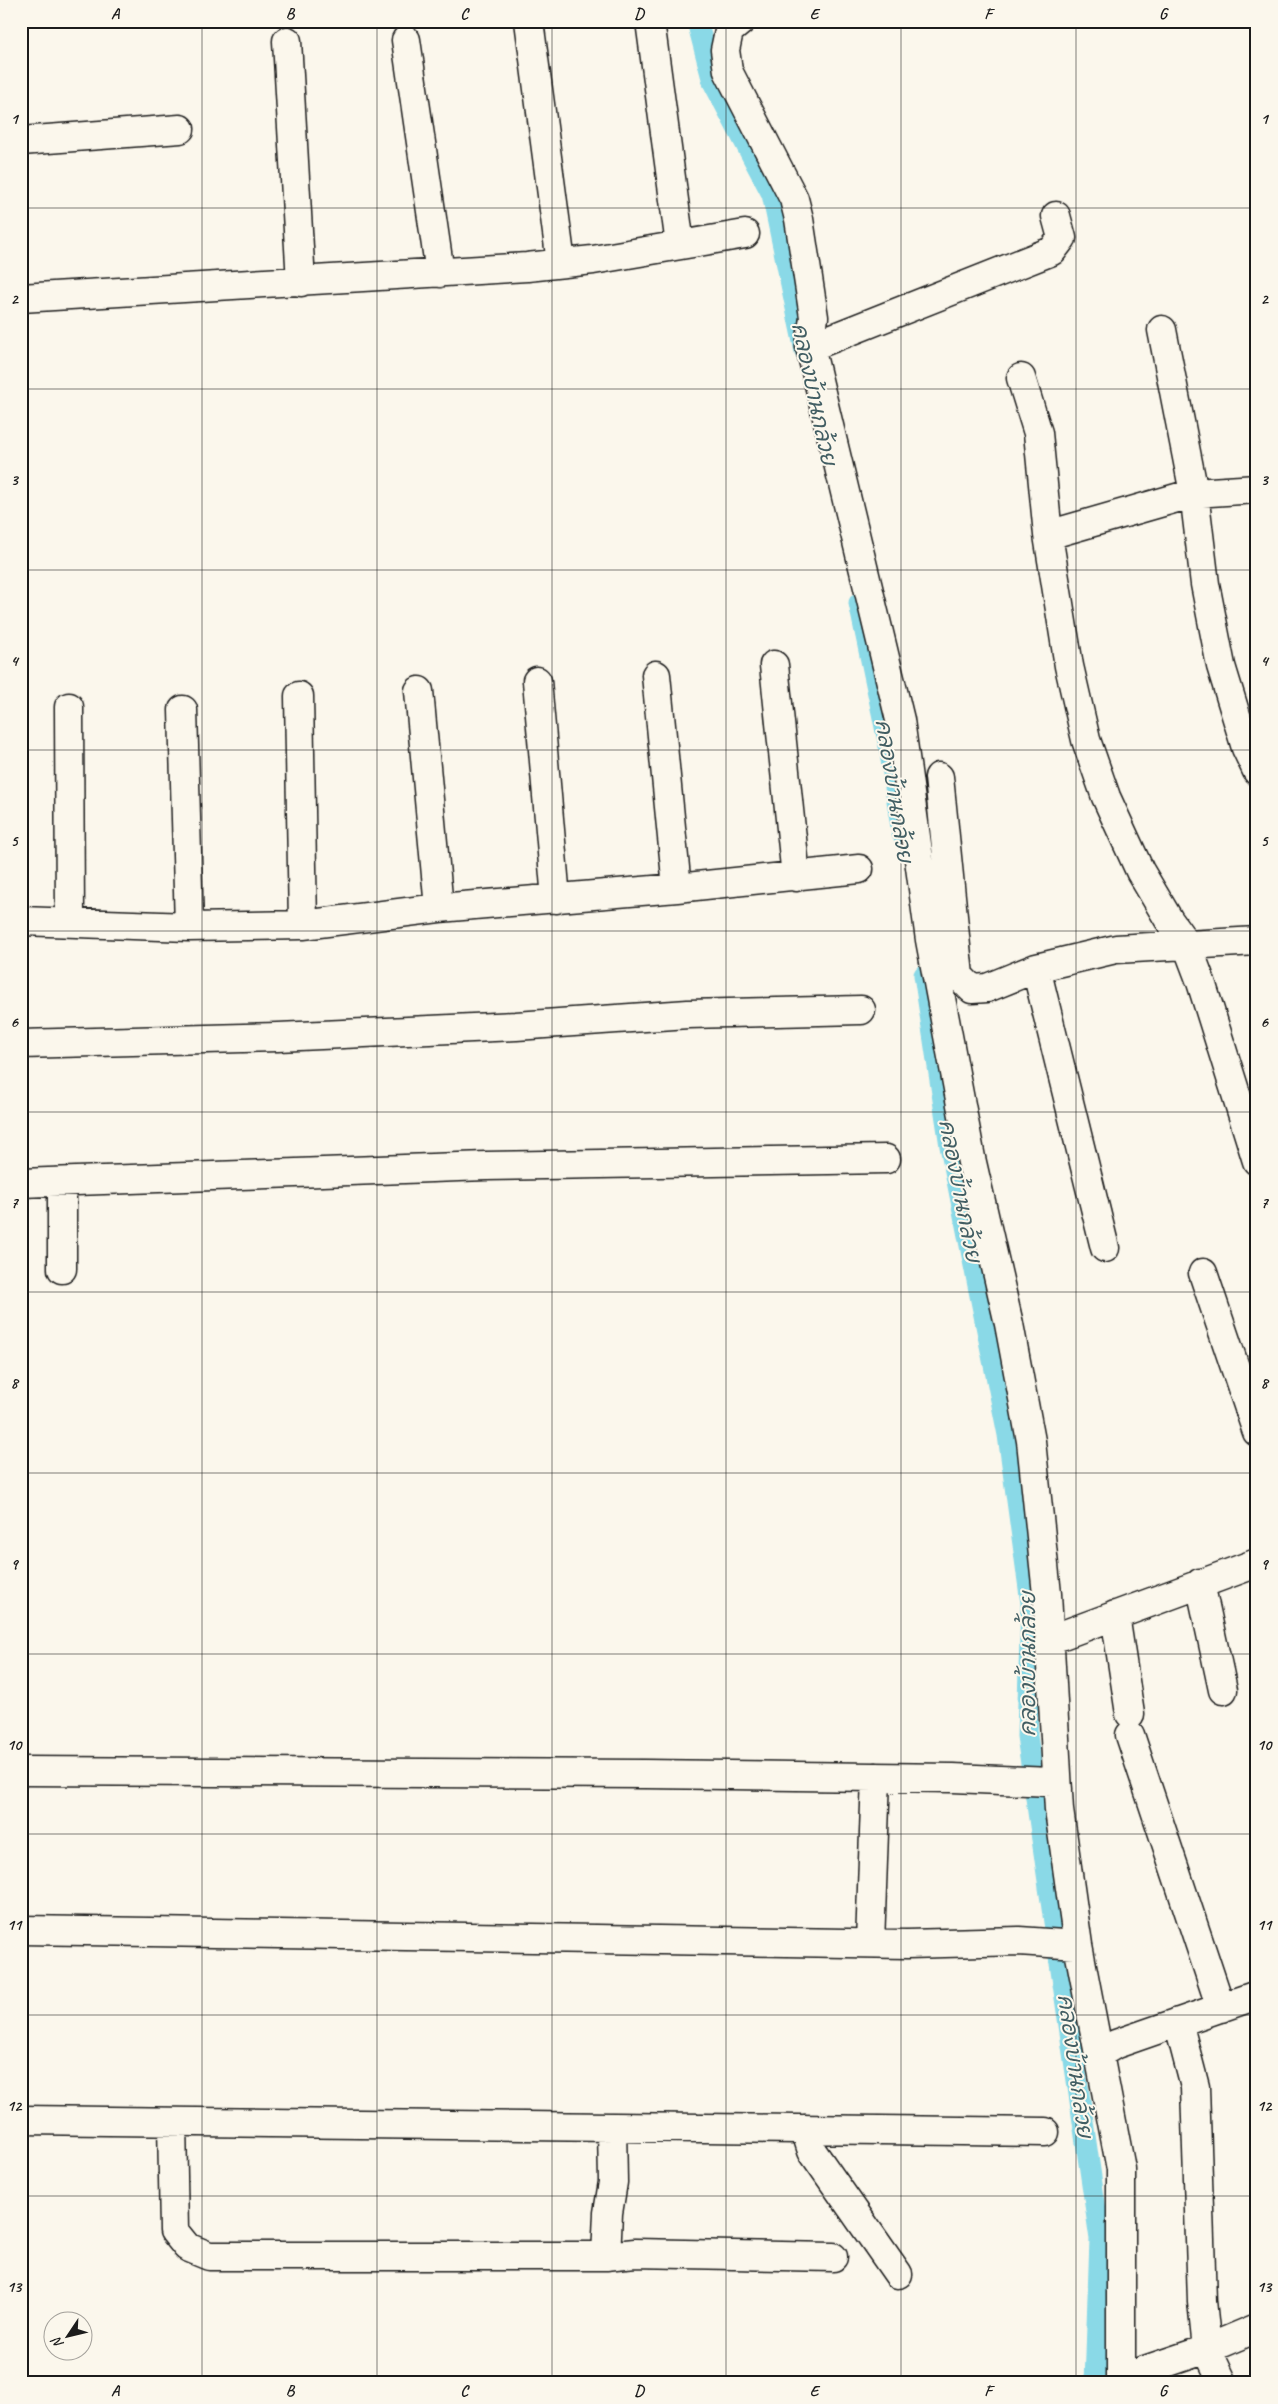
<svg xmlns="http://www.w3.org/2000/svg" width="1278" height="2404" font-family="Caveat,'Playpen Sans Thai',sans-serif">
<rect width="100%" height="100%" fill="#fbf7ec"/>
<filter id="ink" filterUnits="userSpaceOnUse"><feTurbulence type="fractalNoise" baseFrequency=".02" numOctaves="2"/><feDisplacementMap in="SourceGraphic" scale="10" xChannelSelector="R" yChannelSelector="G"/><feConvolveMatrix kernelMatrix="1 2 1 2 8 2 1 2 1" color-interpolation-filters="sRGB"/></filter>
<g filter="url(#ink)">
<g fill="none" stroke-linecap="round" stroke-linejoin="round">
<path stroke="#8ad9e7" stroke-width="21" d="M 697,21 L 713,82 L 772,194 L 805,351
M 859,603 L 889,746 L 902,834
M 924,975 L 950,1146 L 1008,1435 L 1031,1603 L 1027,1736 L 1100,2239 L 1095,2383"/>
<defs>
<path id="minor" d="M 529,21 L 561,263
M 650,21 L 680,245
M 741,21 L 729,31 L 725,50 L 728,71 L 794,199 L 799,219 L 814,317 L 810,347 L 900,720 L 930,940 L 971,1158 L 1009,1324 L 1031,1441 L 1047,1594 L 1059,1810 L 1078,1945 L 1121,2169 L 1121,2383
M 406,40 L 440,273
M 287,41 L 301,282
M 21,141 L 180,129
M 21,298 L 527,267 L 593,260 L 745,234
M 1162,330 L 1194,493 L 1205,584 L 1221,666 L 1246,748 L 1257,771
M 810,347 L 1052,251 L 1062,238 L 1056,216
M 1021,378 L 1038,433 L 1048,535 L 1069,666 L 1086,740 L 1106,797 L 1140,871 L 1169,920 L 1187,945 L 1201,982 L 1257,1161
M 1048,535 L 1194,493 L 1257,489
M 774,665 L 796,877
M 656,675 L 677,888
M 537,681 L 556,899
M 419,691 L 439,908
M 299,696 L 303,925
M 69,707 L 70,922
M 183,710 L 189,927
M 939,777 L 959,976 L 972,989 L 987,988 L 1036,968 L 1116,949 L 1257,941
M 21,921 L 189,927 L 303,925 L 439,908 L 677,888 L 859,869
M 1036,968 L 1105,1248
M 21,1044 L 278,1037 L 516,1026 L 688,1014 L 861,1010
M 21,1183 L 486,1166 L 886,1159
M 62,1269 L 62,1182
M 1203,1273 L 1257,1432
M 1200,1583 L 1223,1690
M 1115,1615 L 1130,1714
M 1049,1640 L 1257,1563
M 1130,1735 L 1221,2008
M 21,1771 L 645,1774 L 953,1778 L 1051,1782 L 1058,1789
M 21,1930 L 907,1944 L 1019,1941 L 1078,1945
M 870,1943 L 876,1777
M 1178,2022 L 1195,2087 L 1202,2301 L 1207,2349 L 1223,2383
M 1099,2054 L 1116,2044 L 1257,1995
M 21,2120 L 1045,2132
M 172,2122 L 174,2231 L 187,2247 L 209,2256 L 606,2256
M 612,2127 L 613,2182 L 608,2213 L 606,2256 L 635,2253 L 833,2257
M 805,2129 L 812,2151 L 898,2274
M 1145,2370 L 1207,2349 L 1257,2328"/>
</defs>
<use href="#minor" stroke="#1c1c1c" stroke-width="31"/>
<use href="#minor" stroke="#fbf7ec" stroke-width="28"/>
</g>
</g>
<path fill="none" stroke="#1c1c1c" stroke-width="1" stroke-opacity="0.55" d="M 202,21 L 202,2383M 377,21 L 377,2383M 552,21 L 552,2383M 726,21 L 726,2383M 901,21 L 901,2383M 1076,21 L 1076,2383M 21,208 L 1257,208M 21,389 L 1257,389M 21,570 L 1257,570M 21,750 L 1257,750M 21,931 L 1257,931M 21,1112 L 1257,1112M 21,1292 L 1257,1292M 21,1473 L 1257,1473M 21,1654 L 1257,1654M 21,1834 L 1257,1834M 21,2015 L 1257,2015M 21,2196 L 1257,2196"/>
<g text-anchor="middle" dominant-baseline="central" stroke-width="4" stroke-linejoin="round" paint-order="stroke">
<g font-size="22" font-style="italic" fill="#425e63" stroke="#fbf7ec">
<text transform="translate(814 394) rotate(78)">คลองบ้านกล้วย</text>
<text transform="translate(894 791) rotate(81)">คลองบ้านกล้วย</text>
<text transform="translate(960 1191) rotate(79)">คลองบ้านกล้วย</text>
<text transform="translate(1028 1664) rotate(-90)">คลองบ้านกล้วย</text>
<text transform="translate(1075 2066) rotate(82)">คลองบ้านกล้วย</text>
</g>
</g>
<rect width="1278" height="2404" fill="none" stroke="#fbf7ec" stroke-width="55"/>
<g transform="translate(68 2336) rotate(235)"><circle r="24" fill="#fbf7ec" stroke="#a29f99"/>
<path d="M0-4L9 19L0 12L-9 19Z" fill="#1c1c1c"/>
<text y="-8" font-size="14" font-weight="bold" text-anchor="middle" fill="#1c1c1c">N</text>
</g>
<rect x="28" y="28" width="1222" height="2348" fill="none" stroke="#1c1c1c" stroke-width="2"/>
<g font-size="16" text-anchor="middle" font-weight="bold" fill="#1c1c1c">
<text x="115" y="19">A</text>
<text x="290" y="19">B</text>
<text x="464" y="19">C</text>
<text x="639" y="19">D</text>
<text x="814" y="19">E</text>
<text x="988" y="19">F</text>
<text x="1163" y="19">G</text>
<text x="14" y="124">1</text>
<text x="1264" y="124">1</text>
<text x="14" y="304">2</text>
<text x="1264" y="304">2</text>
<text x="14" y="485">3</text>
<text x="1264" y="485">3</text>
<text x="14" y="666">4</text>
<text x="1264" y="666">4</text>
<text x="14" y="846">5</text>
<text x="1264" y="846">5</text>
<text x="14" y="1027">6</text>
<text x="1264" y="1027">6</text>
<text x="14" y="1208">7</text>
<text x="1264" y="1208">7</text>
<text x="14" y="1388">8</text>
<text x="1264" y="1388">8</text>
<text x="14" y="1569">9</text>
<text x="1264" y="1569">9</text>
<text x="14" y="1750">10</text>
<text x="1264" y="1750">10</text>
<text x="14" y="1930">11</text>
<text x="1264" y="1930">11</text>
<text x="14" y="2111">12</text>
<text x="1264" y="2111">12</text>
<text x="14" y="2292">13</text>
<text x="1264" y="2292">13</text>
<text x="115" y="2396">A</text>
<text x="290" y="2396">B</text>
<text x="464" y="2396">C</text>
<text x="639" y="2396">D</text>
<text x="814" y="2396">E</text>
<text x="988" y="2396">F</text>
<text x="1163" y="2396">G</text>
</g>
</svg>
